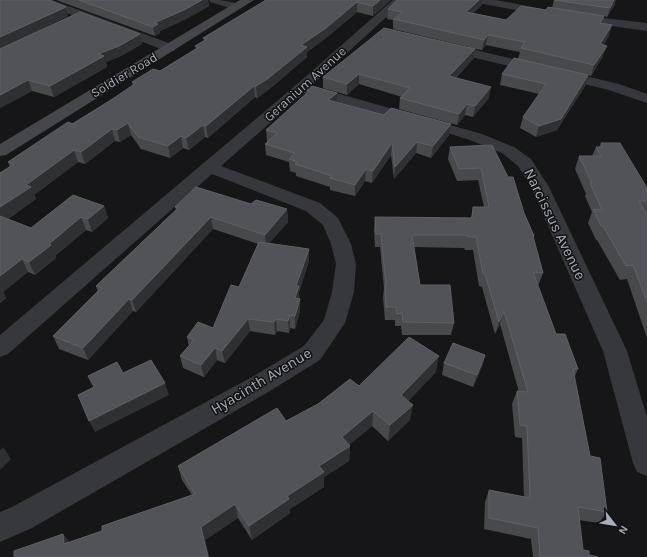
<svg xmlns="http://www.w3.org/2000/svg" width="647" height="557" font-family="Karla,sans-serif">
<rect width="100%" height="100%" fill="#161618"/>
<g fill="none" stroke-linecap="round" stroke-linejoin="round">
<path fill="#37383d" fill-rule="evenodd" d="M 37,0 L 52,0 L 174,45 L 176,48 L 174,51 L 166,51 L 38,2 Z
M 209,0 C 219,0 234,0 242,7 L 236,10 L 210,2 Z
M 393,0 L 405,0 L 311,86 L 482,134 L 514,147 L 531,159 L 549,187 L 627,351 L 647,417 L 647,476 L 637,472 L 633,463 L 603,351 L 531,187 L 518,166 L 502,153 L 470,140 L 441,131 L 304,93 L 221,166 L 320,203 L 338,218 L 351,244 L 356,264 L 354,292 L 345,323 L 320,360 L 270,391 L 32,528 L 0,542 L 0,512 L 12,507 L 252,377 L 304,346 L 324,320 L 332,292 L 336,264 L 331,244 L 323,225 L 306,211 L 212,174 L 8,354 L 0,357 L 0,335 L 296,85 Z
M 473,0 L 496,0 L 569,14 L 647,23 L 647,31 L 569,20 L 478,3 Z
M 446,43 L 619,84 L 647,94 L 647,103 L 609,90 L 442,50 L 440,47 L 442,44 Z"/>
<path fill="#45474d" fill-rule="evenodd" d="M 240,0 L 254,0 L 6,155 L 0,156 L 0,144 Z"/>
</g>
<path fill="#47494d" d="M 0,0 L 68,16 L 7,46 L 140,34 L 142,44 L 121,56 L 106,62 L 107,67 L 54,97 L 32,91 L 0,108 Z
M 56,0 L 208,0 L 209,6 L 186,19 L 160,31 L 160,33 L 155,36 Z
M 266,0 L 391,0 L 373,16 L 357,12 L 326,38 L 307,52 L 307,57 L 267,91 L 257,98 L 255,97 L 208,138 L 205,137 L 189,150 L 183,148 L 170,158 L 141,149 L 131,135 L 120,142 L 115,141 L 85,164 L 78,162 L 34,195 L 36,199 L 8,219 L 31,228 L 104,206 L 108,218 L 92,232 L 86,230 L 56,255 L 56,258 L 35,275 L 28,272 L 3,292 L 6,298 L 0,303 L 0,173 L 10,167 L 8,162 L 114,98 L 133,86 L 132,82 L 160,71 L 196,49 L 195,46 L 204,41 L 203,38 Z
M 397,0 L 483,0 L 482,5 L 473,13 L 506,20 L 546,10 L 552,8 L 554,0 L 615,4 L 607,17 L 604,16 L 602,23 L 609,36 L 603,45 L 603,56 L 591,76 L 588,75 L 585,86 L 557,130 L 536,137 L 520,128 L 523,117 L 539,94 L 500,85 L 502,74 L 518,59 L 520,52 L 486,45 L 482,50 L 475,49 L 473,59 L 456,78 L 489,98 L 473,117 L 465,115 L 457,125 L 399,109 L 400,98 L 402,97 L 359,84 L 347,95 L 323,88 L 323,77 L 469,47 L 393,29 L 393,20 L 387,19 L 388,9 Z
M 307,90 L 337,93 L 337,103 L 384,115 L 451,124 L 449,135 L 431,158 L 416,153 L 394,179 L 391,155 L 372,183 L 365,181 L 355,196 L 330,190 L 330,187 L 296,176 L 296,173 L 290,171 L 289,162 L 266,155 L 265,144 L 268,141 L 267,141 L 266,130 L 307,93 Z
M 601,143 L 647,188 L 647,338 L 627,279 L 620,280 L 597,240 L 596,240 L 588,223 L 592,212 L 585,196 L 586,194 L 575,169 L 579,156 L 592,156 L 596,147 L 599,147 Z
M 492,145 L 524,213 L 534,236 L 533,240 L 543,273 L 538,286 L 556,334 L 578,369 L 574,378 L 590,456 L 607,512 L 599,523 L 579,520 L 583,550 L 589,555 L 598,557 L 533,557 L 531,539 L 484,529 L 485,502 L 489,490 L 524,497 L 522,438 L 515,437 L 512,404 L 517,391 L 519,392 L 500,324 L 495,334 L 482,287 L 479,286 L 473,250 L 465,250 L 464,248 L 414,247 L 420,285 L 454,323 L 451,335 L 402,335 L 401,326 L 395,326 L 395,320 L 385,320 L 383,298 L 384,288 L 380,247 L 375,247 L 374,230 L 375,217 L 471,218 L 473,207 L 484,207 L 478,180 L 457,181 L 448,159 L 450,147 Z
M 251,204 L 287,209 L 288,222 L 269,243 L 309,249 L 309,261 L 299,292 L 300,311 L 295,329 L 290,328 L 289,333 L 277,331 L 275,335 L 250,331 L 225,363 L 217,360 L 204,377 L 183,368 L 180,356 L 189,346 L 187,337 L 213,328 L 239,287 L 258,244 L 213,229 L 136,312 L 133,311 L 88,360 L 59,349 L 53,336 L 98,292 L 96,286 L 176,210 L 175,207 Z
M 485,355 L 482,367 L 473,387 L 442,375 L 444,363 Z
M 436,372 L 408,401 L 410,420 L 388,441 L 372,426 L 349,445 L 350,446 L 349,461 L 324,477 L 324,487 L 290,509 L 290,513 L 252,540 L 238,518 L 205,540 L 209,557 L 14,557 L 63,534 L 69,542 L 102,531 L 192,495 L 182,480 L 178,466 L 286,421 L 359,386 Z"/>
<path fill="#2f3033" d="M 202,0 L 208,0 L 209,6 L 186,19 L 160,31 L 160,33 L 155,36 L 153,27 L 154,23 Z
M 380,0 L 391,0 L 373,16 L 373,6 Z
M 479,0 L 483,0 L 482,5 L 464,22 L 466,12 Z
M 614,0 L 616,0 L 615,4 L 607,17 L 610,8 Z
M 357,2 L 357,12 L 326,38 L 307,52 L 307,57 L 267,91 L 257,98 L 256,86 L 301,45 Z
M 66,7 L 68,16 L 0,49 L 0,37 Z
M 604,16 L 601,26 L 600,23 Z
M 612,25 L 609,36 L 597,55 L 600,44 Z
M 140,34 L 142,44 L 121,56 L 106,62 L 107,67 L 54,97 L 50,86 L 98,54 Z
M 488,35 L 486,45 L 482,50 L 484,40 Z
M 607,46 L 603,56 L 591,76 L 594,65 Z
M 475,49 L 473,59 L 447,87 L 449,76 Z
M 359,74 L 359,84 L 347,95 L 347,84 Z
M 588,75 L 585,86 L 557,130 L 536,137 L 539,126 Z
M 28,80 L 32,91 L 0,108 L 0,95 Z
M 254,86 L 255,97 L 208,138 L 206,126 Z
M 491,87 L 489,98 L 473,117 L 475,106 Z
M 337,93 L 337,104 L 328,100 Z
M 467,104 L 465,115 L 457,125 L 459,114 Z
M 128,123 L 131,135 L 120,142 L 117,130 Z
M 451,124 L 449,135 L 431,158 L 433,146 Z
M 203,125 L 205,137 L 189,150 L 186,138 Z
M 112,129 L 115,141 L 85,164 L 81,152 Z
M 181,136 L 183,148 L 170,158 L 168,146 Z
M 417,142 L 416,153 L 394,179 L 395,167 Z
M 392,143 L 391,155 L 372,183 L 373,171 Z
M 74,150 L 78,162 L 34,195 L 36,199 L 0,224 L 0,207 L 26,185 Z
M 366,169 L 365,181 L 355,196 L 355,185 Z
M 104,206 L 108,218 L 92,232 L 88,219 Z
M 287,209 L 288,222 L 266,247 L 265,235 Z
M 81,217 L 86,230 L 56,255 L 56,258 L 35,275 L 29,262 L 49,244 Z
M 211,217 L 213,229 L 136,312 L 132,300 Z
M 309,249 L 309,261 L 299,292 L 299,299 L 295,298 L 296,286 Z
M 22,259 L 28,272 L 3,292 L 6,298 L 0,303 L 0,276 Z
M 129,299 L 133,311 L 88,360 L 83,348 Z
M 300,299 L 300,311 L 295,329 L 295,316 Z
M 504,311 L 500,324 L 495,334 L 499,322 Z
M 290,315 L 290,328 L 289,333 L 288,321 Z
M 248,319 L 250,331 L 225,363 L 222,351 Z
M 276,319 L 277,331 L 275,335 L 274,322 Z
M 215,348 L 217,360 L 204,377 L 201,365 Z
M 485,355 L 482,367 L 473,387 L 477,375 Z
M 439,356 L 436,372 L 399,411 L 401,395 Z
M 165,383 L 169,395 L 95,432 L 89,421 Z
M 413,405 L 410,420 L 388,441 L 390,425 Z
M 373,411 L 372,426 L 341,452 L 342,437 Z
M 350,446 L 349,461 L 324,477 L 324,487 L 290,509 L 290,513 L 252,540 L 249,526 L 287,496 L 319,466 Z
M 3,447 L 11,459 L 0,470 L 0,450 Z
M 235,504 L 238,518 L 205,540 L 209,557 L 208,557 L 201,527 Z
M 63,534 L 73,548 L 64,544 Z"/>
<path fill="#525359" stroke="#5f6168" d="M 0,0 L 49,0 L 66,7 L 0,37 Z
M 79,0 L 202,0 L 184,10 L 154,23 L 158,24 L 153,27 Z
M 266,0 L 380,0 L 373,6 L 357,2 L 326,28 L 301,45 L 307,47 L 266,80 L 256,86 L 254,86 L 206,126 L 203,125 L 186,138 L 181,136 L 168,146 L 138,137 L 128,123 L 117,130 L 112,129 L 81,152 L 74,150 L 26,185 L 31,187 L 0,207 L 0,173 L 14,164 L 8,162 L 68,122 L 73,124 L 114,98 L 136,83 L 132,82 L 153,69 L 160,71 L 199,47 L 195,46 L 207,39 L 203,38 Z
M 397,0 L 479,0 L 466,12 L 506,20 L 521,6 L 546,10 L 548,7 L 604,16 L 600,23 L 612,25 L 600,44 L 607,46 L 594,65 L 521,48 L 525,42 L 488,35 L 484,40 L 394,19 L 402,12 L 388,9 Z
M 554,0 L 614,0 L 610,8 Z
M 80,12 L 140,34 L 119,46 L 98,54 L 104,56 L 50,86 L 28,80 L 0,95 L 0,49 Z
M 384,28 L 475,49 L 449,76 L 491,87 L 475,106 L 467,104 L 459,114 L 400,98 L 410,88 L 359,74 L 347,84 L 323,77 Z
M 514,58 L 588,75 L 561,119 L 539,126 L 523,117 L 546,84 L 502,74 Z
M 312,86 L 337,93 L 328,100 L 384,115 L 391,108 L 451,124 L 433,146 L 417,142 L 395,167 L 392,143 L 373,171 L 366,169 L 355,185 L 330,178 L 332,176 L 295,164 L 298,162 L 289,159 L 295,153 L 265,144 L 278,133 L 266,130 L 309,91 L 307,90 Z
M 601,143 L 620,143 L 647,188 L 647,201 L 639,201 L 647,216 L 647,302 L 633,265 L 626,266 L 603,226 L 601,226 L 593,209 L 602,210 L 590,183 L 592,183 L 579,156 L 601,156 L 596,147 L 603,147 Z
M 492,145 L 508,177 L 513,177 L 524,213 L 534,236 L 533,236 L 543,273 L 533,272 L 556,334 L 565,334 L 578,369 L 573,369 L 590,456 L 600,458 L 607,512 L 578,507 L 583,550 L 589,551 L 589,555 L 598,557 L 540,557 L 538,528 L 489,518 L 489,490 L 530,498 L 527,426 L 520,425 L 517,391 L 528,392 L 504,311 L 499,322 L 485,274 L 483,274 L 476,237 L 468,237 L 467,235 L 412,235 L 420,285 L 450,285 L 454,323 L 403,322 L 402,313 L 397,314 L 396,307 L 386,307 L 385,285 L 386,285 L 381,234 L 376,234 L 375,217 L 472,218 L 473,207 L 489,207 L 481,168 L 459,169 L 450,147 Z
M 196,187 L 251,204 L 256,200 L 287,209 L 265,235 L 211,217 L 132,300 L 129,299 L 83,348 L 53,336 L 101,288 L 96,286 L 178,208 L 175,207 Z
M 73,195 L 104,206 L 88,219 L 81,217 L 49,244 L 51,245 L 29,262 L 22,259 L 0,276 L 0,216 L 31,228 Z
M 259,242 L 309,249 L 296,286 L 299,286 L 295,298 L 300,299 L 295,316 L 290,315 L 288,321 L 276,319 L 274,322 L 248,319 L 222,351 L 215,348 L 201,365 L 180,356 L 194,340 L 187,337 L 198,322 L 213,328 L 231,285 L 239,287 Z
M 409,337 L 439,356 L 401,395 L 413,405 L 390,425 L 373,411 L 342,437 L 350,446 L 319,466 L 324,472 L 287,496 L 289,499 L 249,526 L 235,504 L 201,527 L 208,557 L 14,557 L 14,551 L 63,534 L 64,544 L 102,531 L 102,526 L 195,494 L 178,466 L 277,408 L 286,421 L 318,404 L 350,379 L 359,386 Z
M 453,343 L 485,355 L 477,375 L 444,363 Z
M 151,360 L 165,383 L 89,421 L 78,395 L 94,387 L 88,376 L 117,362 L 123,373 Z"/>
<g text-anchor="middle" dominant-baseline="central" stroke-width="3" stroke-linejoin="round" paint-order="stroke">
<g font-size="13" fill="#a8adb8" stroke="#111113">
<text transform="translate(124 75) rotate(-31)">Soldier Road</text>
<text transform="translate(305 84) rotate(-42)">Geranium Avenue</text>
</g>
<g font-size="15" fill="#a8adb8" stroke="#111113">
<text transform="translate(555 224) rotate(64)">Narcissus Avenue</text>
<text transform="translate(261 381) rotate(-31)">Hyacinth Avenue</text>
</g>
</g>
<g transform="translate(615 525) rotate(121)" stroke="#111113" stroke-width="3" paint-order="stroke">
<path d="M0-3L7 15L0 10L-7 15Z" fill="#a8adb8"/>
<text y="-6" font-size="11" font-weight="bold" text-anchor="middle" fill="#a8adb8">N</text>
</g>
</svg>
